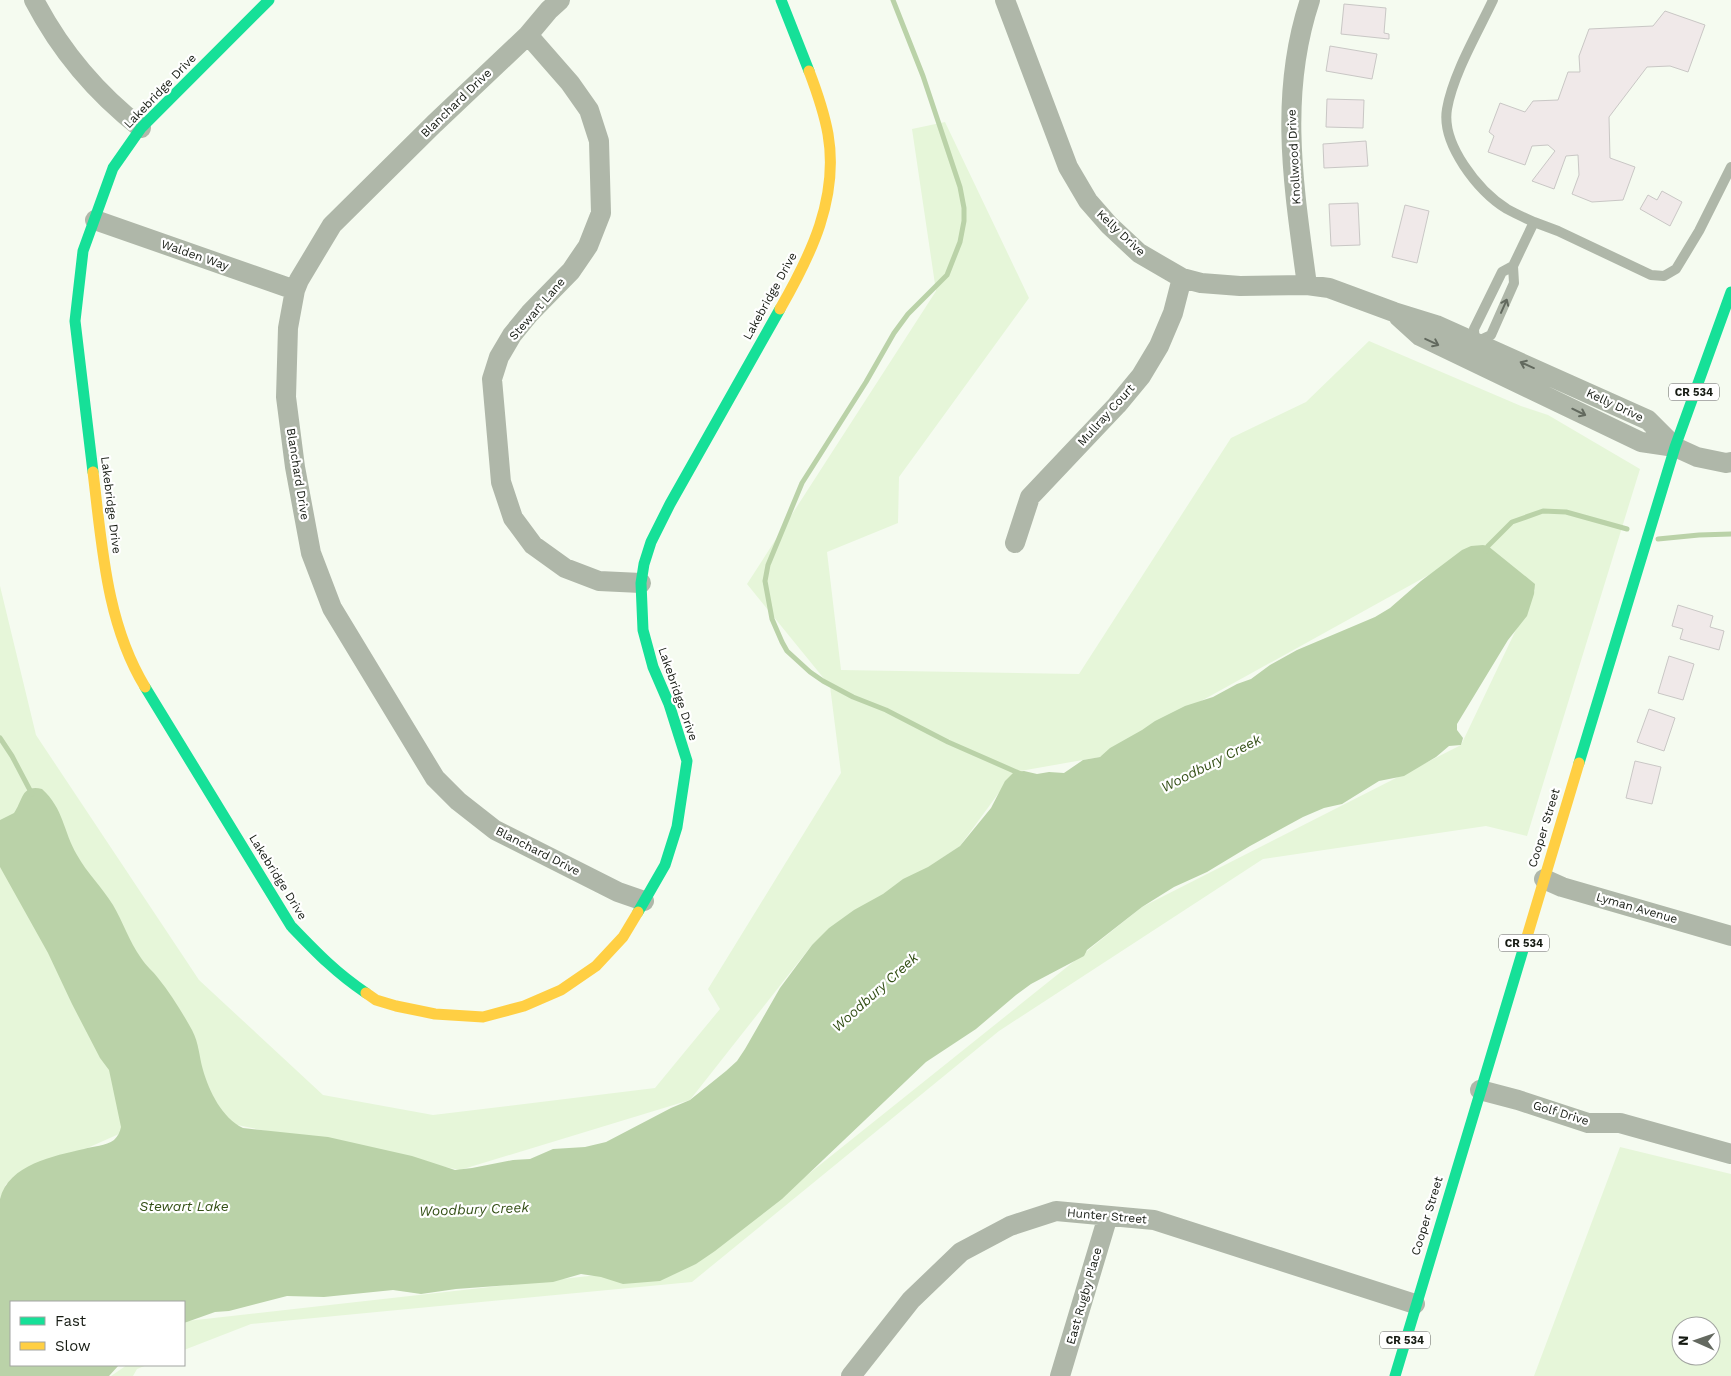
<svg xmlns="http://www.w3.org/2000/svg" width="1731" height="1376" font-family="'Work Sans',sans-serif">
<rect width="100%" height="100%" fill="#f5fbf0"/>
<path fill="#e6f6d9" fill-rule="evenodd" d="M 945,122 L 1029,298 L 899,477 L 898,523 L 827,552 L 841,670 L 1079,674 L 1231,438 L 1306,402 L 1369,341 L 1521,406 L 1548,415 L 1640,469 L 1527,836 L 1486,826 L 1263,859 L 999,1031 L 692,1282 L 251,1324 L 184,1350 L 184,1324 L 187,1321 L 696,1264 L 1142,907 L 1461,745 L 1535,590 L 1483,545 L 1100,757 L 1014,772 L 960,846 L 812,945 L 690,1100 L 460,1170 L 237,1125 L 119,1134 L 6,1184 L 0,1199 L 0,586 L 36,735 L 199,980 L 323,1095 L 433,1115 L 655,1088 L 720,1009 L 708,989 L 841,773 L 830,686 L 747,584 L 936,291 L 912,129 Z
M 1620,1147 L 1731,1174 L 1731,1376 L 1534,1376 ZM 1681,1326 L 1711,1326 L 1711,1356 L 1681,1356 Z
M 127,1365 L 147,1365 L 137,1369 L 133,1376 L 111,1376 Z"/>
<path fill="#bad2a8" d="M 1483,545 L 1488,546 L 1535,584 L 1534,594 L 1527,616 L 1508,640 L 1457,724 L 1457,730 L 1463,738 L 1461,745 L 1449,746 L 1436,757 L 1404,776 L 1379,781 L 1342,804 L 1324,808 L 1303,817 L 1250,846 L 1207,872 L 1174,887 L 1142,907 L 1087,950 L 1084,956 L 1031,984 L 1016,995 L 976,1029 L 926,1062 L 782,1199 L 715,1251 L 696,1264 L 660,1281 L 623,1284 L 601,1277 L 581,1274 L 553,1282 L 456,1289 L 421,1294 L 393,1290 L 324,1297 L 287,1296 L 229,1311 L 215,1312 L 184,1323 L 184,1302 L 11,1302 L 11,1365 L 119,1365 L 109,1376 L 0,1376 L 0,1199 C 9,1164 54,1156 84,1149 C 93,1146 106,1146 114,1140 C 118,1136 120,1132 121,1127 L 109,1070 L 100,1058 L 72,1004 L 48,953 L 0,867 L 0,820 L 14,813 C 23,801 21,784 42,789 C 64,809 63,831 77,855 C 87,873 102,887 113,905 C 123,922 129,941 141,958 C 146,966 153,971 158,978 C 171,994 182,1012 192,1030 C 199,1043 199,1056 203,1070 C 209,1091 222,1118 243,1128 L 328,1137 L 412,1156 L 455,1170 L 472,1168 L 513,1160 L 530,1159 L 553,1149 L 585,1147 L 606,1142 L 671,1108 L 690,1100 L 726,1071 L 737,1061 L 745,1049 L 780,988 L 812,945 L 829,928 L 854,910 L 883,894 L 903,879 L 928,867 L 960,846 L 991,808 L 1005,781 L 1014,772 L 1024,771 L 1037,774 L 1049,772 L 1064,773 L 1083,760 L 1100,757 L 1110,748 L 1142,730 L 1155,721 L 1185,706 L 1213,697 L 1237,684 L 1251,679 L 1270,665 L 1297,650 L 1375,617 L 1390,608 L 1421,581 L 1462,550 L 1471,546 Z"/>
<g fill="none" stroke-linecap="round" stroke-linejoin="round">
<path stroke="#bad2a8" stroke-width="5" d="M 893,0 L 923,76 L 960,187 L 964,208 L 964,221 L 960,242 L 947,275 L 908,314 L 894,333 L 866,382 L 802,483 L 768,565 L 765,581 L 772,619 L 782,642 L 787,651 L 810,672 L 823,681 L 853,697 L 886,710 L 948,742 L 1021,774
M 1658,539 L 1699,535 L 1731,534
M 1486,551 L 1488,546 L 1512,522 L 1543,511 L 1566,512 L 1627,529
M 0,738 L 12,756 L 32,794"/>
</g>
<path fill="#f0e9e9" stroke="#c9c7c5" d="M 1344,4 L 1386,8 L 1384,33 L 1389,34 L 1389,39 L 1341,34 Z
M 1665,11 L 1705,25 L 1688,72 L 1670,66 L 1647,67 L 1609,117 L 1610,158 L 1635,167 L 1623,200 L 1592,202 L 1572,194 L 1579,175 L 1578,155 L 1566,156 L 1554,189 L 1532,181 L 1555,151 L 1548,145 L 1532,146 L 1525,165 L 1488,152 L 1494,136 L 1489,132 L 1500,103 L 1525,112 L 1533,101 L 1558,100 L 1568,72 L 1580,72 L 1579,56 L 1589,29 L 1653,26 Z
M 1330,46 L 1377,54 L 1372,79 L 1326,71 Z
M 1327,99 L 1364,100 L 1363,128 L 1326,127 Z
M 1366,141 L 1368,166 L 1324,168 L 1323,144 Z
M 1662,191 L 1682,202 L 1670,226 L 1640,209 L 1648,195 L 1657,200 Z
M 1358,203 L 1360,245 L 1331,246 L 1329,204 Z
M 1405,205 L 1429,211 L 1417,263 L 1392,257 Z
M 1678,605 L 1713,616 L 1710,627 L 1724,631 L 1719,650 L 1680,639 L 1683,629 L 1672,626 Z
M 1669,656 L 1694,664 L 1683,700 L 1658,693 Z
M 1649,709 L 1675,718 L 1664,751 L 1637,742 Z
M 1635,761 L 1661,767 L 1652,804 L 1626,798 Z"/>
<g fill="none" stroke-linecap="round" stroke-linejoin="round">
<path stroke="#afb7a9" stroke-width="10" d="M 1493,0 C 1478,32 1453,74 1447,109 C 1441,144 1478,191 1507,209 C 1516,214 1525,218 1534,222
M 1513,266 L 1534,222 L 1558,231 L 1651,275 L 1664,276 L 1676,269 L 1699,231 L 1731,167
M 1475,344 L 1474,329 L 1502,272 L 1513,266 L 1514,283 L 1491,335 L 1476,342"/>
<path stroke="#afb7a9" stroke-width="20" d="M 34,0 C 60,50 96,93 141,128
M 560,0 L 549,10 L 528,35 L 434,124 L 332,225 L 299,280 L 295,290 L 288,328 L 286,397 L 295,467 L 311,553 L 332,608 L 435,778 L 458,801 L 495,830 L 618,892 L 644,901
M 1005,0 L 1068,167 L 1088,201 L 1109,225 L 1139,253 L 1182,278 L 1201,283 L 1240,286 L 1307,285 L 1329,288 L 1394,312 L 1436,325 L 1648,420 L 1675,447
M 528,35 L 570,83 L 589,110 L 599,141 L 601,213 L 588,246 L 571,271 L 530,313 L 512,335 L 499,357 L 492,379 L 501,482 L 513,518 L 533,545 L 565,568 L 599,581 L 641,583
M 95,220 L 295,290
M 1307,285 C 1294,188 1278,96 1310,0
M 1398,316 L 1420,336 L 1641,442 L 1675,447 L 1697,457 L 1726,463 L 1731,462
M 1015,543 L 1030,497 L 1117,405 L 1141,376 L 1159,346 L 1173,313 L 1182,278
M 1544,879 L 1562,887 L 1731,936
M 1480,1090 L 1518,1100 L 1588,1123 L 1620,1123 L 1731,1154
M 851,1376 L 911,1300 L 961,1252 L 1010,1226 L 1056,1211 L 1154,1220 L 1415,1304
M 1060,1376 L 1108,1216"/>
<path stroke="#16e098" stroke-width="11" d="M 781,0 L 809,71
M 93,472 L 75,321 L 83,251 L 113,168 L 141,128 L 269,0
M 145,687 L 291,926 C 316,952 336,973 366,993
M 1579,763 L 1675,447 L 1731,292
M 638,912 L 665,865 L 677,827 L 687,761 L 669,704 L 653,667 L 643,630 L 641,583 L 644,564 L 651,542 L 670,504 L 780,309
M 1395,1376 L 1526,940"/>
<path stroke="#ffcf43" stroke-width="11" d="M 780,309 C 811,255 839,198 828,134 C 824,112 817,92 809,71
M 93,472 C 102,545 106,623 145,687
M 1526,940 L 1579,763
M 366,993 L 376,1000 L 396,1006 L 435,1014 L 483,1017 L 524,1006 L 561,990 L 596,966 L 623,937 L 638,912"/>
</g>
<defs><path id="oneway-shaft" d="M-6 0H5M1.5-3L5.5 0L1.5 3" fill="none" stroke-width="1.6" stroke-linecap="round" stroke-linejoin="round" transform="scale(1.25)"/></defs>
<g stroke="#62695e">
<use href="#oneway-shaft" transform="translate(1504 306) rotate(-66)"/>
<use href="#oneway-shaft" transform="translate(1432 342) rotate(25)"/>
<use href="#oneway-shaft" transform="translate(1527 365) rotate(-156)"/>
<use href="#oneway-shaft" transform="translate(1579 412) rotate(26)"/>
</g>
<g text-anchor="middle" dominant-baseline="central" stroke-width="4.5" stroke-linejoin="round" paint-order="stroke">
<g fill="#fff" stroke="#5c5f5a" stroke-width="1">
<rect x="1669" y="383.5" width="50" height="17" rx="4"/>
<rect x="1499" y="934.5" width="50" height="17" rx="4"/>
<rect x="1380" y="1331.5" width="50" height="17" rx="4"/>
</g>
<g font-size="11" font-weight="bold" fill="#161b13">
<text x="1694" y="392">CR 534</text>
<text x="1524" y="943">CR 534</text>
<text x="1405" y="1340">CR 534</text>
</g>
<g font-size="12" fill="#161b13" stroke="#fff">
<text transform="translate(160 91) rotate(-46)">Lakebridge Drive</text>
<text transform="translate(456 103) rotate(-44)">Blanchard Drive</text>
<text transform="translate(1294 157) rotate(-93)">Knollwood Drive</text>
<text transform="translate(1121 233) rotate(43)">Kelly Drive</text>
<text transform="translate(195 255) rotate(19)">Walden Way</text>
<text transform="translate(770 296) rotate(-61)">Lakebridge Drive</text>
<text transform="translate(537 309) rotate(-49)">Stewart Lane</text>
<text transform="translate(1615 405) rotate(25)">Kelly Drive</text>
<text transform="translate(1106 415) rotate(-48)">Mullray Court</text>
<text transform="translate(298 474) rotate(81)">Blanchard Drive</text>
<text transform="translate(111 505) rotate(83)">Lakebridge Drive</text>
<text transform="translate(678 694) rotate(71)">Lakebridge Drive</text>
<text transform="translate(1544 828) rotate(-73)">Cooper Street</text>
<text transform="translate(538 851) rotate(27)">Blanchard Drive</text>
<text transform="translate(278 877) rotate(58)">Lakebridge Drive</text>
<text transform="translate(1637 908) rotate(16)">Lyman Avenue</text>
<text transform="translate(1561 1113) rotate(17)">Golf Drive</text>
<text transform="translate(1107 1216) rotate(5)">Hunter Street</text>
<text transform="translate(1427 1216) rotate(-73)">Cooper Street</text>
<text transform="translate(1084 1296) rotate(-74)">East Rugby Place</text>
</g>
<g font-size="14" font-style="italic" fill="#334f15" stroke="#fff">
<text transform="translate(1211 763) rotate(-27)">Woodbury Creek</text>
<text transform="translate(875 992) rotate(-42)">Woodbury Creek</text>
<text x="184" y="1206">Stewart Lake</text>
<text transform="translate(474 1209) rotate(-2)">Woodbury Creek</text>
</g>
</g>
<rect x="10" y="1301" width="175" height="65" fill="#ffffff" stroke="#a2a4a1"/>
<rect x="20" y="1317" width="25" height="8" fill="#16e098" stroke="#a2a4a1"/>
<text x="55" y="1326" font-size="15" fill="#161b13">Fast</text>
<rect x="20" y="1342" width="25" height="8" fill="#ffcf43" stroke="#a2a4a1"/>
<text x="55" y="1351" font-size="15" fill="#161b13">Slow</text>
<g transform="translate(1696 1341) rotate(272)"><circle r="24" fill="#ffffff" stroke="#a2a4a1"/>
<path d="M0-4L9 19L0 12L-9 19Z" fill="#646960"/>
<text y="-8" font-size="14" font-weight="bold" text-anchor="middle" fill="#161b13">N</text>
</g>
</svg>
